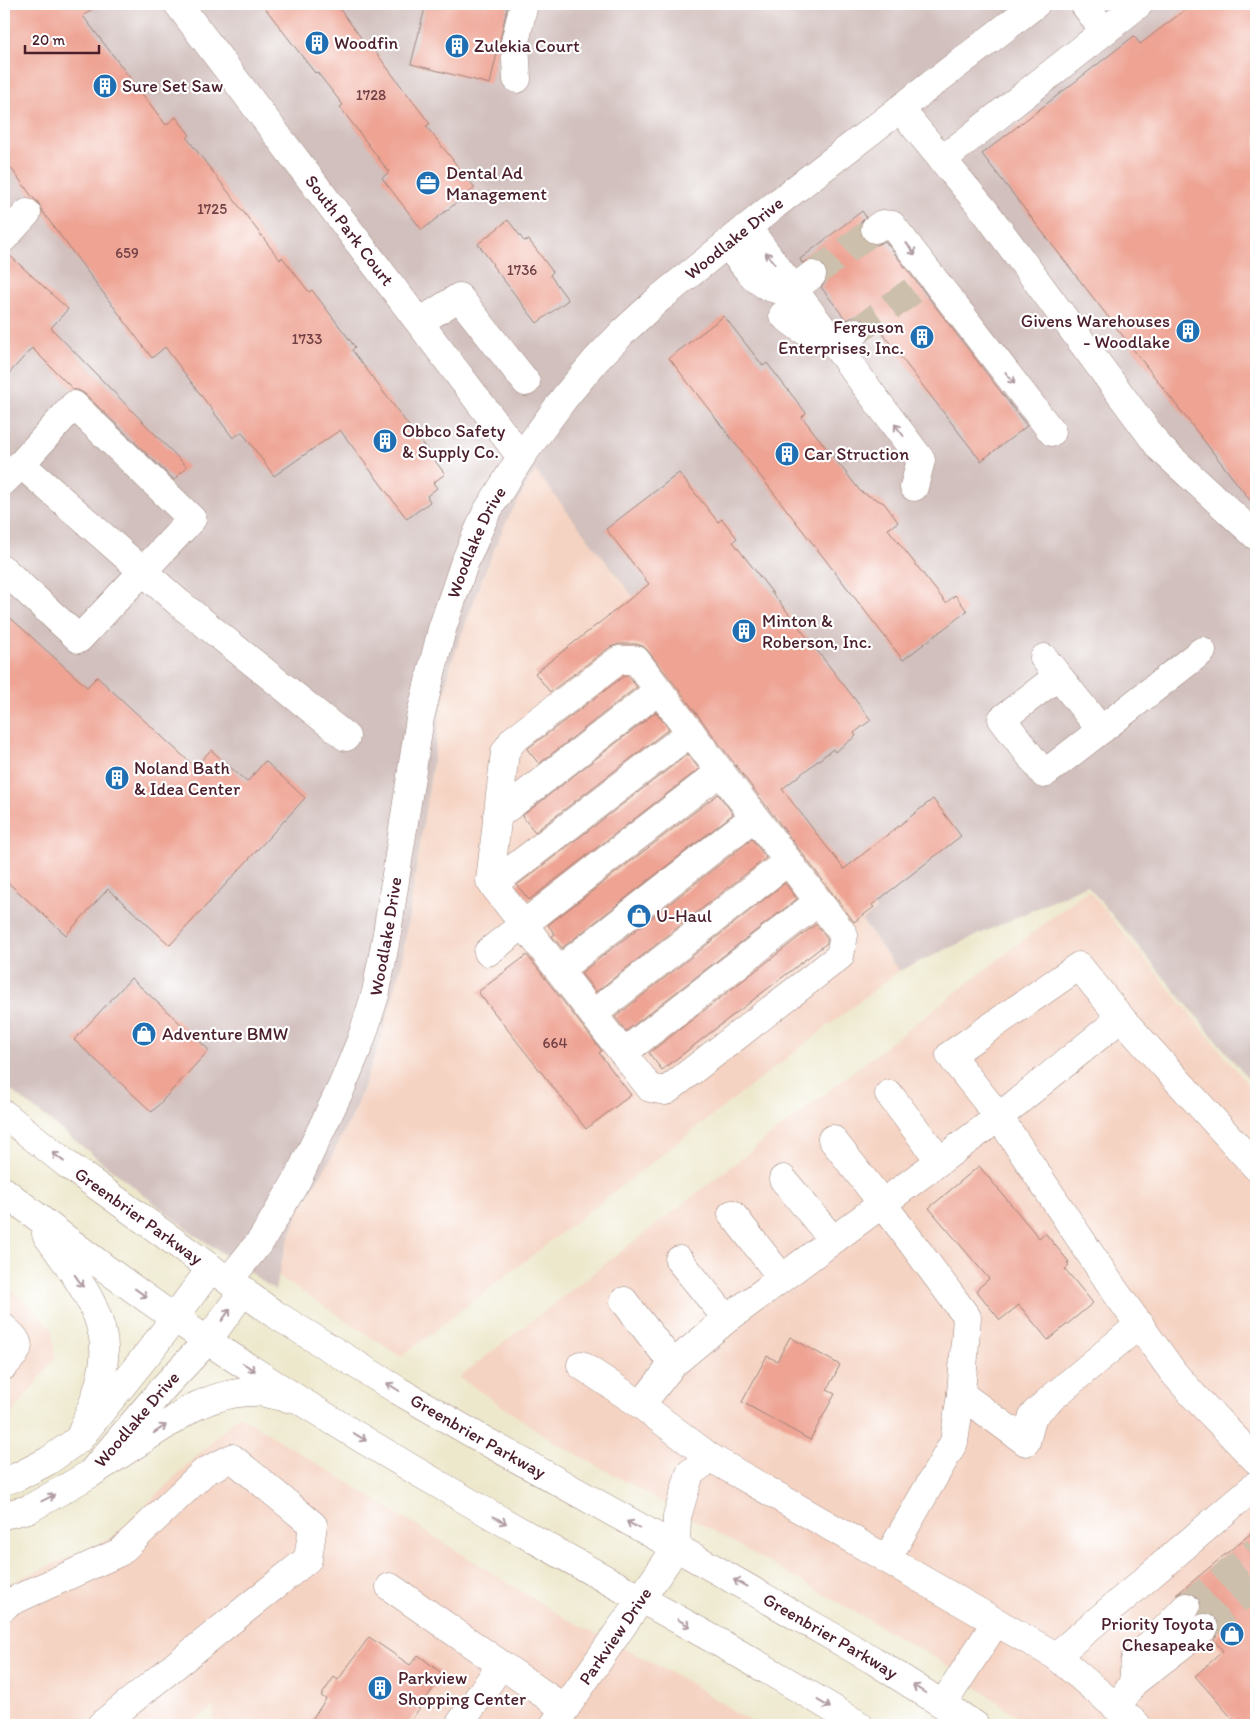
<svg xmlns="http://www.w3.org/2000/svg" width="1260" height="1729" font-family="Itim,sans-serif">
<rect width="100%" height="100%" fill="#fff"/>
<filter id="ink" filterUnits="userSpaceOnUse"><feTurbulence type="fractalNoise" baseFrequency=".02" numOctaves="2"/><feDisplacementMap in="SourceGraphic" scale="10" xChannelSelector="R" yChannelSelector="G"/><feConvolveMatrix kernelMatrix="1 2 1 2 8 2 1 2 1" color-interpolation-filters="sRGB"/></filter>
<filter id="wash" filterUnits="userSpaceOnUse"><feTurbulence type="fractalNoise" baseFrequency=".0096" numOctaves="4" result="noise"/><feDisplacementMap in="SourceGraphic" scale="20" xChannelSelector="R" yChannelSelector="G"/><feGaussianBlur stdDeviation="1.12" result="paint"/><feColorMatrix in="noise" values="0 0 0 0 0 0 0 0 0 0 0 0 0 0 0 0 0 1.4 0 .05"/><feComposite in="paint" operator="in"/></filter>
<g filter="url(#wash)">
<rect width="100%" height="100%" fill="#ede8cc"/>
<path fill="#f5d3c2" d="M 535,469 L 876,910 L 862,922 L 899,971 L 401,1357 L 278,1276 L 284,1253 L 299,1211 L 330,1160 L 354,1111 L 382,1036 L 401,966 L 440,716 L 451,664 L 479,586 L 503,528 Z
M 1088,890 L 1256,1094 L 1256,1725 L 1029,1725 L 945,1664 L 677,1510 L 556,1443 L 459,1377 Z
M 4,1282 L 52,1328 L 55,1358 L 4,1424 Z
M 239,1415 L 563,1617 L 687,1681 L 755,1725 L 212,1725 L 214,1706 L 190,1725 L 4,1725 L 4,1586 L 112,1538 Z"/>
<path fill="#d1c0bd" d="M 4,4 L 1256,4 L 1256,1088 L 1087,885 L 899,971 L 862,921 L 876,910 L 535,470 L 503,528 L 479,586 L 451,664 L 440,716 L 401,966 L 382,1036 L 354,1111 L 330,1160 L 299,1211 L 284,1253 L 275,1290 L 190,1231 L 4,1085 Z"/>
<g id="blocks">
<path fill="#eea393" d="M 4,4 L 99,4 L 83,16 L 166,125 L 176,117 L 190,135 L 187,138 L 280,260 L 282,257 L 309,292 L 312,290 L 355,347 L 352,350 L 445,474 L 433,483 L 437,488 L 427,496 L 430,502 L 407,519 L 340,430 L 274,476 L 242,432 L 233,438 L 165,347 L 152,358 L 42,211 L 38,202 L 34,199 L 4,159 Z
M 262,4 L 336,4 L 371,51 L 373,49 L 430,124 L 426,126 L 475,188 L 422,230 L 382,178 L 389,172 L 340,107 L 343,105 L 317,72 L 315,73 Z
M 426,4 L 508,4 L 490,84 L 411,64 Z
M 1193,4 L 1256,4 L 1256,508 L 982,154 L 1134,36 L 1140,44 Z
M 862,211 L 866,217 L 861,222 L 859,230 L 863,238 L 868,243 L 876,245 L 885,241 L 1027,426 L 981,461 L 879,329 L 871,335 L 870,325 L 864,319 L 856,316 L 846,320 L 821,287 L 826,281 L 828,274 L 825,266 L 818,261 L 810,260 L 802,263 L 800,259 Z
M 508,220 L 524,241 L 529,240 L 553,272 L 550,275 L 568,300 L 537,323 L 492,265 L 493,264 L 478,244 Z
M 4,253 L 7,253 L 68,309 L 51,328 L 187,467 L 174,480 L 85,394 L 78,390 L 74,390 L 32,348 L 4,379 Z
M 724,316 L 763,366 L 767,363 L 806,413 L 802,417 L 861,492 L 884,503 L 898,522 L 888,529 L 946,603 L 955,595 L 967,611 L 903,660 L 669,358 Z
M 679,473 L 718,522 L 722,519 L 737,538 L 733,542 L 871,720 L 854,733 L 856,736 L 835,752 L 833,749 L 782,789 L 844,869 L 933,799 L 961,836 L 872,905 L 874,907 L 854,922 L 672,681 L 648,651 L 643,646 L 636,644 L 619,644 L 610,647 L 550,692 L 535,673 L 649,584 L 606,529 Z
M 4,612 L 87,687 L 97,677 L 195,767 L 211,750 L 247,782 L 265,761 L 305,798 L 170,945 L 108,889 L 66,935 L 4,879 Z
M 624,676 L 628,676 L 637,687 L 539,764 L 527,749 Z
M 656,712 L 669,729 L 535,832 L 522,816 Z
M 688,754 L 699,769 L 529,900 L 517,885 Z
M 718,794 L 733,814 L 562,948 L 552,936 L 555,934 L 548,925 Z
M 752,839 L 766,858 L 596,992 L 581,973 Z
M 785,883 L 797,899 L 626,1031 L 615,1017 Z
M 816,924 L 827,939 L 827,943 L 662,1070 L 649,1053 Z
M 527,955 L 602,1051 L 599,1053 L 631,1095 L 586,1129 L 478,992 Z
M 131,978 L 209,1050 L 152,1112 L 74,1040 Z
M 979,1166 L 1039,1238 L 1045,1233 L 1069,1262 L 1067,1264 L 1069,1266 L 1065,1269 L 1093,1303 L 1048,1340 L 1019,1305 L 1000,1320 L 976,1290 L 989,1279 L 929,1208 Z
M 790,1337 L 840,1365 L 827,1390 L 835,1394 L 810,1440 L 742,1402 L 767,1356 L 777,1361 Z
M 1256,1529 L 1256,1725 L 1238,1725 L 1195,1676 L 1223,1651 L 1214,1640 L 1219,1633 L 1219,1626 L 1217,1619 L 1209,1613 L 1200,1613 L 1201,1603 L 1196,1595 L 1189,1592 L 1182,1592 L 1176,1595 Z
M 369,1637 L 410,1665 L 418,1655 L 443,1674 L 408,1725 L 308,1725 L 326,1699 L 321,1696 L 334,1677 L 338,1680 Z"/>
</g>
</g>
<g filter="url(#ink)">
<use href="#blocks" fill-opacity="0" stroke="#9c847c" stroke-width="1"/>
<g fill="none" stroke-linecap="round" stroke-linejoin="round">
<path stroke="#ccc0ac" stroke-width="28" stroke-dasharray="28 14" stroke-linecap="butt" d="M 812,275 L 875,229
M 856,332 L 919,286
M 1186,1607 L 1256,1551
M 1204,1628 L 1256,1584"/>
<defs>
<g id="minor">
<path id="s1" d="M 178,4 L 521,457"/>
<path d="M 1084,4 L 1104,31"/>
<path d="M 517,79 L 515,42 L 524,4"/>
<path d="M 900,109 L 985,211 L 1160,448 L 1256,536"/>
<path d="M 942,160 L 1139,4"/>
<path d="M 747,227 L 921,460 L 914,487"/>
<path d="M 875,229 L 882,224 L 892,225 L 1052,432"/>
<path d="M 4,238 L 27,213"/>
<path d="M 727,244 C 751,274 771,310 812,275"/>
<path d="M 783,315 C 806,333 828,352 856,332"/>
<path d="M 420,322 L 459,297 L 526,382"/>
<path d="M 4,481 L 21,464"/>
<path d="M 4,570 L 79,639 L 192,519 L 74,405 L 21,464 L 179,603 L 346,737"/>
<path d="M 1044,658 L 1101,730 L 1202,651"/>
<path d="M 619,660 L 636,660 L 844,935 L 840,956 L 666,1091 L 650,1088 L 490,881 L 505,752 L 513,740 Z"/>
<path d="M 1058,676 L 1002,719 L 1044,774 L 1101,730"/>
<path d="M 497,816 L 659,690"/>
<path d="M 493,884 L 691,732"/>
<path d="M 488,952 L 720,772"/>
<path d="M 559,970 L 754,817"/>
<path d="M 593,1014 L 788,861"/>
<path d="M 623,1053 L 818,902"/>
<path d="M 889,1094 L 940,1161"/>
<path d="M 832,1139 L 883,1204 L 967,1317 L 961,1394 L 1026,1442 L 1033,1415 L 1054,1396 L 1140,1324"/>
<path d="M 1256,1167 L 1121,1018 L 999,1117 L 1115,1291 L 1173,1372 L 1193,1395 L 1256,1460"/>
<path d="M 783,1179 L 833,1240"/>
<path d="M 732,1214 L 782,1278"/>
<path d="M 679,1260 L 727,1319"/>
<path id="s2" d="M 229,1280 L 262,1239 L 297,1180 L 342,1086 L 361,1040 L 376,992 L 387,933 L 420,718 L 442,629 L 464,564 L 486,513 L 521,457 L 565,397 L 596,360 L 624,331 L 660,298 L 775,205 L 1036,4"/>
<path d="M 624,1301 L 673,1364"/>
<path d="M 4,1328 C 24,1346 21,1347 4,1366"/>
<path d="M 581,1365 L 641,1405"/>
<path d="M 711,1458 L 641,1405 L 673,1364 L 727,1319 L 999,1117 L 950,1055 L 1079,966 L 1121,1018"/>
<path d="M 4,1481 L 17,1477 L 48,1461 L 79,1439 L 153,1347 L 211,1268"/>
<path id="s3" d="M 4,1515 L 29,1509 L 90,1474 L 163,1388 L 208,1340 L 244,1290"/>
<path d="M 887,1559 L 954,1442 L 961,1394"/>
<path d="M 390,1587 L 565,1709"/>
<path d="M 4,1607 L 8,1603 L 120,1552 L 204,1472 L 232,1458 L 313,1525 L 308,1559 L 101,1725"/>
<path d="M 1056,1656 L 1137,1725"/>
<path d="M 1133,1683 L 1135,1660 L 1186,1607"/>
<path d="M 943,1704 L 996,1622 L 1056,1656 L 1256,1485"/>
<path d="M 1117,1708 L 1133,1683 L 1204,1628"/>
<path d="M 459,1725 L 501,1665"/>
<path id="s4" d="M 554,1725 L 676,1548 L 677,1517 L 690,1473 L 711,1458 L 996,1622"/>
</g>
<g id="major">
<path id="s5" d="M 4,1114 L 68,1165 L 273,1313 L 399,1391 L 480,1438 L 713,1568 L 873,1660 L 975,1725"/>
<path d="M 4,1191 C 70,1243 138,1294 208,1341 C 295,1399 385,1454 476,1506 C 603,1580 734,1647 859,1725"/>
<path d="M 46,1234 C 73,1273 112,1317 103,1367 C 99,1392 88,1416 79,1439"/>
<path d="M 90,1474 L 192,1408 C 210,1399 231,1392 253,1392 C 264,1392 277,1396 288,1398"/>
</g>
</defs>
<use href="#minor" stroke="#9c847c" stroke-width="29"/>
<use href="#major" stroke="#9c847c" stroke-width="29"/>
<use href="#minor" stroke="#fff" stroke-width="28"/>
<use href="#major" stroke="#fff" stroke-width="28"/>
</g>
<defs><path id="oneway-shaft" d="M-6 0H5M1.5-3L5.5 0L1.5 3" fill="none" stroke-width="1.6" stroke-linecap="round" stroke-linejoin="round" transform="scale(1.25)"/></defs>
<g stroke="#ae9aa0">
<use href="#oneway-shaft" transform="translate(911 249) rotate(52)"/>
<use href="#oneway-shaft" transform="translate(770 258) rotate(-127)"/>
<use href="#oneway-shaft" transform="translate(1010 378) rotate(52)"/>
<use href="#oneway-shaft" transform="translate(899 430) rotate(-127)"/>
<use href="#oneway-shaft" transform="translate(58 1157) rotate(-142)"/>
<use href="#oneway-shaft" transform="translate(79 1281) rotate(55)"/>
<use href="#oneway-shaft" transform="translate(141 1293) rotate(36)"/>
<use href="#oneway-shaft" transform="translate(226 1315) rotate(-54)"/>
<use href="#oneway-shaft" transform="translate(249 1367) rotate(32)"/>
<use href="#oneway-shaft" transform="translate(393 1387) rotate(-148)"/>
<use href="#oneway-shaft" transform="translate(160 1429) rotate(-33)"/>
<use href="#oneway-shaft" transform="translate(360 1437) rotate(31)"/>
<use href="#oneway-shaft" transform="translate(48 1498) rotate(-27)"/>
<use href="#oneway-shaft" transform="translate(500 1520) rotate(29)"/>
<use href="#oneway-shaft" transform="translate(633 1525) rotate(-151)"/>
<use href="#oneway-shaft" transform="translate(740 1583) rotate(-151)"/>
<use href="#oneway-shaft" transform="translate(684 1623) rotate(29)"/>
<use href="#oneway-shaft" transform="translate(919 1689) rotate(-148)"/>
<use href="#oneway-shaft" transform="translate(824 1704) rotate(31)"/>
</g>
</g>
<defs>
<symbol id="building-disc" viewBox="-11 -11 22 22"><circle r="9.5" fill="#1f6fb2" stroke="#fff"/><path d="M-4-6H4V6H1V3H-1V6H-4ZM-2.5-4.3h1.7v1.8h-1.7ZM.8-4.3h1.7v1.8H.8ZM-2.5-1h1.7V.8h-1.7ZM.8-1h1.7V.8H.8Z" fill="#fff"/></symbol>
<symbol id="office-disc" viewBox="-11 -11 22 22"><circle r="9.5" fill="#1f6fb2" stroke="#fff"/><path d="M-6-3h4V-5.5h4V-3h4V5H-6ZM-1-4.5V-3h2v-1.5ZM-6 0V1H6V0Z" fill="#fff"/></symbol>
<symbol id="shop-disc" viewBox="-11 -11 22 22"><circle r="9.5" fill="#1f6fb2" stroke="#fff"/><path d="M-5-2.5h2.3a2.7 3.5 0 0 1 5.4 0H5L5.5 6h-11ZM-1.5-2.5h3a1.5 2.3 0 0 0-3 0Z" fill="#fff"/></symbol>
</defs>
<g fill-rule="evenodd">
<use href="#building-disc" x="303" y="29" width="28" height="28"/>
<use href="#building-disc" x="443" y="32" width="28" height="28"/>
<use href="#building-disc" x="91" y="72" width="28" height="28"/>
<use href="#office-disc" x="414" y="169" width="28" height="28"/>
<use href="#building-disc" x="1174" y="317" width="28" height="28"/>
<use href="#building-disc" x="908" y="323" width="28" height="28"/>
<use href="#building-disc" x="371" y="427" width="28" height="28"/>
<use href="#building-disc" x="773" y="440" width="28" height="28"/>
<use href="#building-disc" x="730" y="617" width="28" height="28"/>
<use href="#building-disc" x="103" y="764" width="28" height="28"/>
<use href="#shop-disc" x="625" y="902" width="28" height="28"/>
<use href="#shop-disc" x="130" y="1020" width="28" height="28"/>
<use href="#shop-disc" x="1218" y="1620" width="28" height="28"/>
<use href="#building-disc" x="366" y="1674" width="28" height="28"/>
</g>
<g text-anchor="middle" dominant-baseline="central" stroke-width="4.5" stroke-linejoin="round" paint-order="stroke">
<g font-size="15" fill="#734045">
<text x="371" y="95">1728</text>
<text x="212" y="209">1725</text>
<text x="127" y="253">659</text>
<text x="522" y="270">1736</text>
<text x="307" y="339">1733</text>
<text x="555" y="1043">664</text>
</g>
<g font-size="18" fill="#4a1f2b" stroke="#fff" text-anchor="start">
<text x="334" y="43">Woodfin</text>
<text x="474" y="46">Zulekia Court</text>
<text x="122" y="86">Sure Set Saw</text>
<text x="446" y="173">Dental Ad<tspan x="446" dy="21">Management</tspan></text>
<text x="1170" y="321" text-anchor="end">Givens Warehouses<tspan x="1170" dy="21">- Woodlake</tspan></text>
<text x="904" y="327" text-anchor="end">Ferguson<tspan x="904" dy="21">Enterprises, Inc.</tspan></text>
<text x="402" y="431">Obbco Safety<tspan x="402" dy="21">&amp; Supply Co.</tspan></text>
<text x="804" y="454">Car Struction</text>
<text x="762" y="621">Minton &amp;<tspan x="762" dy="21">Roberson, Inc.</tspan></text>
<text x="134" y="768">Noland Bath<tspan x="134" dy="21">&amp; Idea Center</tspan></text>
<text x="656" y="916">U-Haul</text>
<text x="162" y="1034">Adventure BMW</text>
<text x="1214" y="1624" text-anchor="end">Priority Toyota<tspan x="1214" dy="21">Chesapeake</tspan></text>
<text x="398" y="1678">Parkview<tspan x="398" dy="21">Shopping Center</tspan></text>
</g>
<g font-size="18" fill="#4a1f2b" stroke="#fff">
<text stroke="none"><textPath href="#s1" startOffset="284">South Park Court</textPath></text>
<text stroke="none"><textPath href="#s2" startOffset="1192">Woodlake Drive</textPath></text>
<text stroke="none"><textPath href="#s2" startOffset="788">Woodlake Drive</textPath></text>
<text stroke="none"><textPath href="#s2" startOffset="382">Woodlake Drive</textPath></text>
<text stroke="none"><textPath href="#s5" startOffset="169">Greenbrier Parkway</textPath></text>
<text stroke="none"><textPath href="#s3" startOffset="168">Woodlake Drive</textPath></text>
<text stroke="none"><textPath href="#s5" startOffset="574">Greenbrier Parkway</textPath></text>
<text stroke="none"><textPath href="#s5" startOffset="979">Greenbrier Parkway</textPath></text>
<text stroke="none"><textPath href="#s4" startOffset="108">Parkview Drive</textPath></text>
</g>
</g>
<rect width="1260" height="1729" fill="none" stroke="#fff" stroke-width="20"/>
<path d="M25 45v8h74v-8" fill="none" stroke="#4a1f2b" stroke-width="2.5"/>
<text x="32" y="45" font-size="15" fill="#4a1f2b" stroke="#ffffff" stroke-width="4" paint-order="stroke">20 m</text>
</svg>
